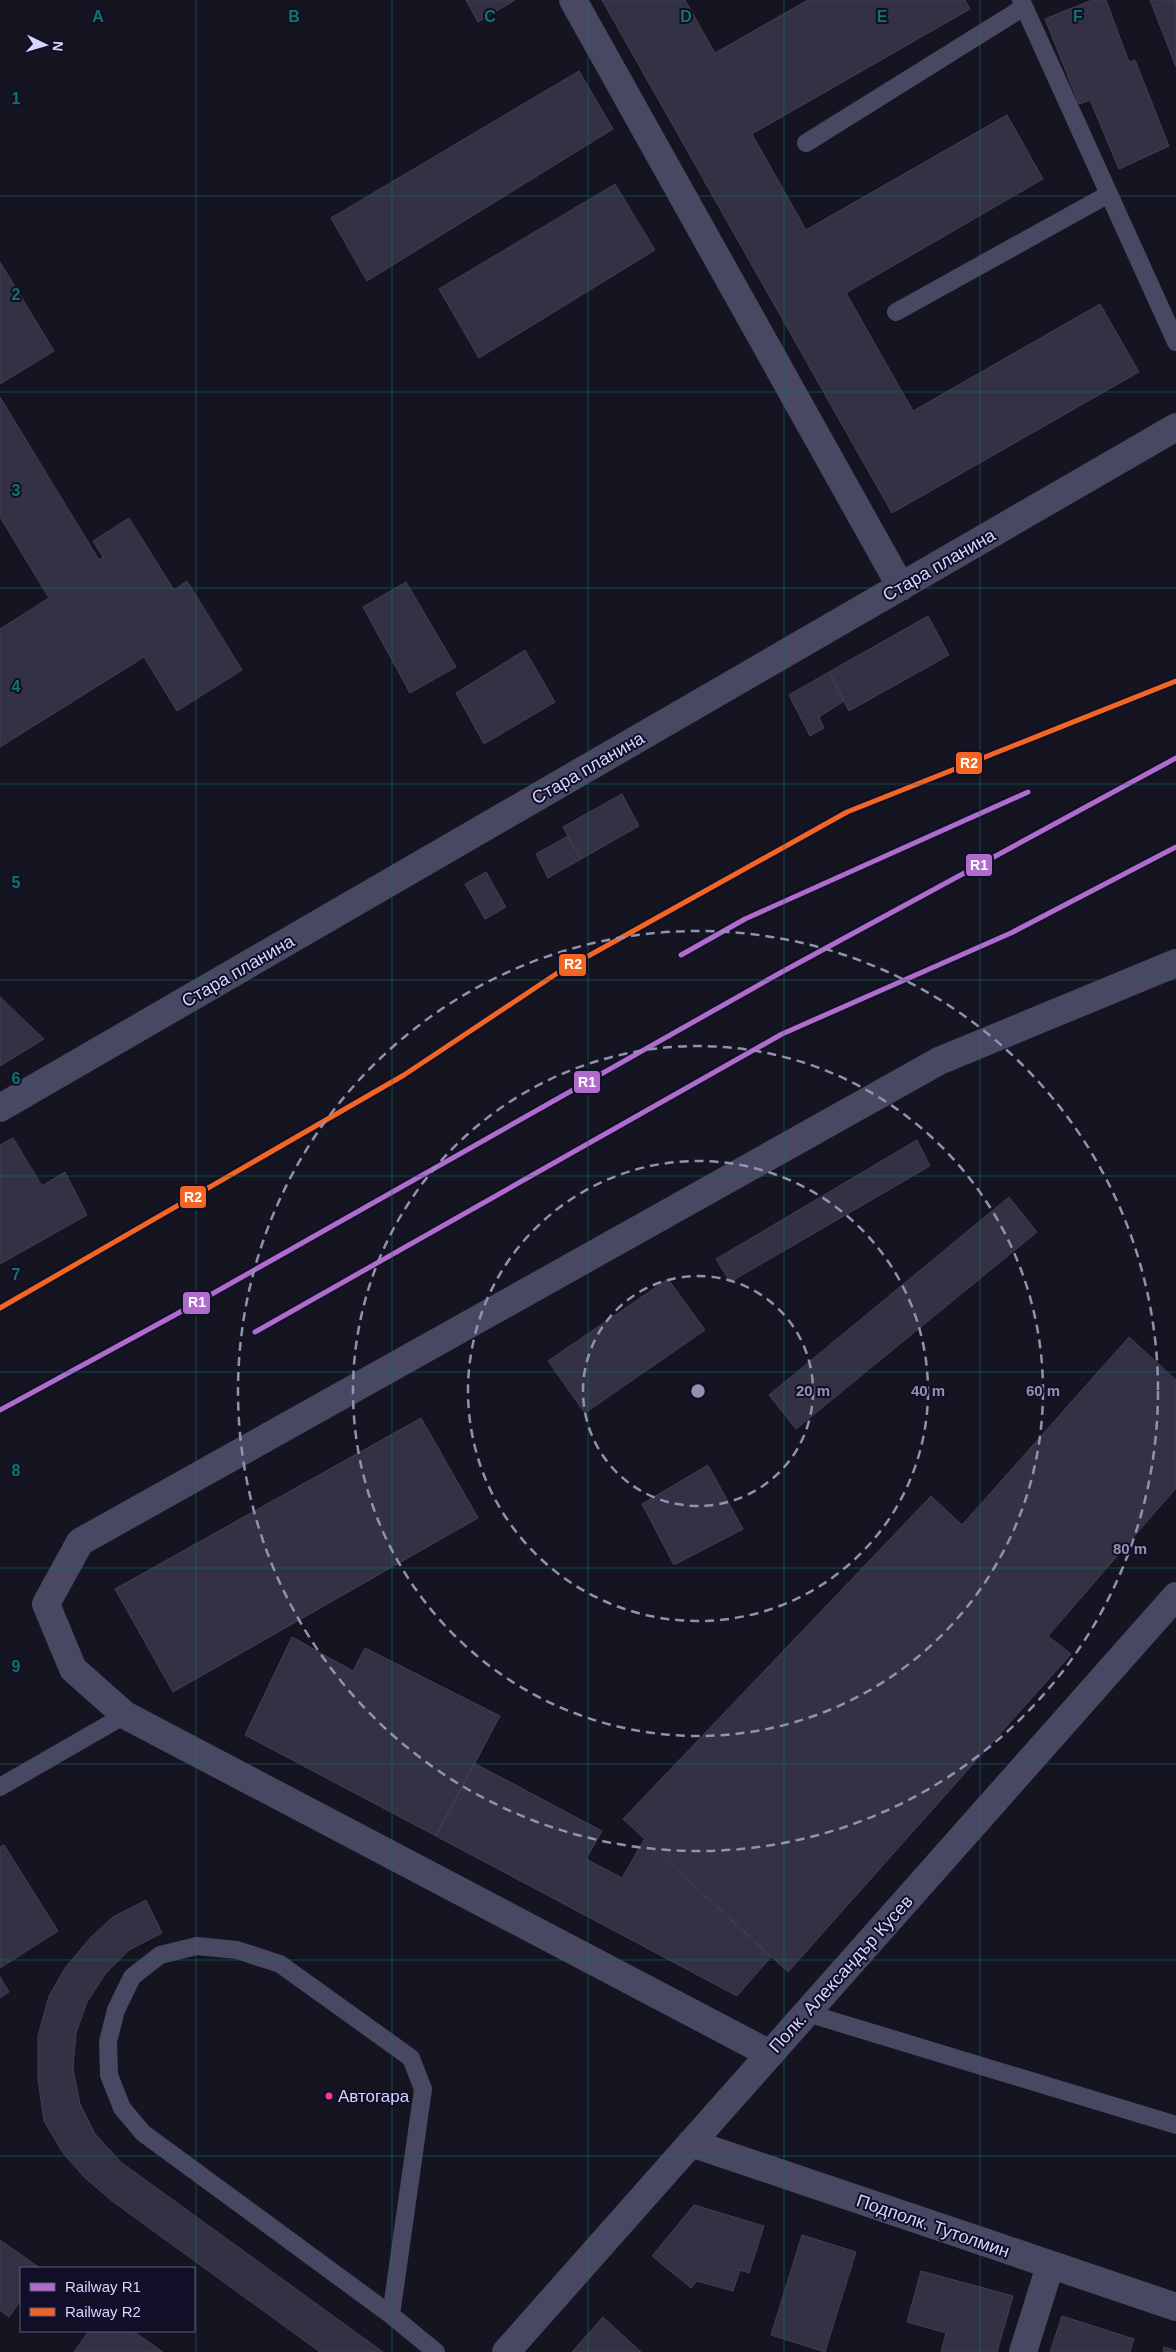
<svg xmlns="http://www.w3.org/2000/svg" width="1176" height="2352" font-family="Arial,sans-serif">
<rect width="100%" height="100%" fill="#151421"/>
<path fill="#333143" stroke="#413f55" d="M 466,0 L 515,0 L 478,22 Z
M 602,0 L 685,0 L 715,53 L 808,0 L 965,0 L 970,9 L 752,134 L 806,230 L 1007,115 L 1043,179 L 846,293 L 913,411 L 1100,304 L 1139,372 L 892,513 Z
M 1092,0 L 1106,0 L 1129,62 L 1135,60 L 1169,146 L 1119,169 L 1090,100 L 1079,104 L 1045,19 Z
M 1150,0 L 1176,0 L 1176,67 Z
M 579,71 L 613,129 L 367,281 L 331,218 Z
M 615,184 L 655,250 L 479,358 L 439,289 Z
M 0,262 L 54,351 L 0,384 Z
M 0,397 L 99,560 L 103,557 L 93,541 L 129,518 L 174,590 L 187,581 L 242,670 L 177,711 L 144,657 L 0,747 L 0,629 L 49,598 L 0,517 Z
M 406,582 L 456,667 L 410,693 L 363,607 Z
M 928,616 L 949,655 L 849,711 L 829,672 Z
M 525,650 L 555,702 L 484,744 L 456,693 Z
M 829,672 L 844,701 L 819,717 L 824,728 L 810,736 L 789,695 Z
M 622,794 L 639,826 L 581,859 L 563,827 Z
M 568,836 L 581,859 L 548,878 L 536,854 Z
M 486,872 L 506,907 L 485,919 L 465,884 Z
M 0,997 L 44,1039 L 0,1066 Z
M 13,1138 L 42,1186 L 65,1172 L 87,1215 L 0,1264 L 0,1145 Z
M 917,1140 L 930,1166 L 730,1282 L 716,1259 Z
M 1009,1197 L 1037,1232 L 796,1429 L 769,1395 Z
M 668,1279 L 705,1330 L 585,1413 L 548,1361 Z
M 1129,1337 L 1176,1380 L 1176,1488 L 1048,1636 L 1071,1654 L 788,1972 L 623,1819 L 931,1496 L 962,1525 Z
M 421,1418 L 478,1518 L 173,1692 L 115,1589 Z
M 708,1465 L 743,1529 L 674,1565 L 642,1504 Z
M 292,1637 L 353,1671 L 365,1648 L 500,1716 L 436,1836 L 245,1735 Z
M 474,1763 L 602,1831 L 586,1859 L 622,1878 L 644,1840 L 771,1957 L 737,1996 L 436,1836 Z
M 4,1845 L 58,1931 L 0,1968 L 0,1847 Z
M 146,1900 L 162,1933 L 129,1950 L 106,1973 L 87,2002 L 76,2033 L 73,2069 L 80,2104 L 95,2134 L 122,2163 L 383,2352 L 320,2352 L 112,2201 L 85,2178 L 63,2153 L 44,2121 L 38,2079 L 38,2036 L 49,1996 L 65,1968 L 91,1937 L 113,1917 Z
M 0,1977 L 9,1992 L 0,1998 Z
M 694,2205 L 764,2226 L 749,2273 L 740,2270 L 733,2291 L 697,2281 L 691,2288 L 652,2256 Z
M 802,2235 L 856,2252 L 825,2352 L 771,2335 Z
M 0,2240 L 40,2268 L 21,2268 L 21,2300 L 9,2317 L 0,2310 Z
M 921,2271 L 1013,2296 L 997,2352 L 941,2352 L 946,2333 L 907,2322 Z
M 1062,2316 L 1134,2339 L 1130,2352 L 1050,2352 Z
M 603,2317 L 641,2352 L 572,2352 Z
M 89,2331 L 133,2331 L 163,2352 L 74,2352 Z
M 1164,2347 L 1176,2351 L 1176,2352 L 1163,2352 Z"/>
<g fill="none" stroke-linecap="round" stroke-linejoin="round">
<path stroke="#484862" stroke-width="18" d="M 1021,0 L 1176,342
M 806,143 L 1024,7
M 896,312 L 1109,194
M 0,1787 L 125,1715
M 807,2013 L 1176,2125
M 391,2315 L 423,2089 L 411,2058 L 280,1964 L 237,1950 L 197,1946 L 160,1955 L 132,1977 L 116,2010 L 108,2042 L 109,2075 L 122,2108 L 143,2133 L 391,2315 L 436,2352"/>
<path stroke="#484862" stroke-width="28" d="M 573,0 L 901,587
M 0,1108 L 1176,427
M 770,2054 L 125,1715 L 73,1669 L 46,1604 L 80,1542 L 939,1061 L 1176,963
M 691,2143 L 1176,2307
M 1023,2352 L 1050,2266"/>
<path stroke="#484862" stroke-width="28" d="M 506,2352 L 1176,1596"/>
<defs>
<path id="rail-1" d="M 681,955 L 745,919 L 1028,792
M 255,1332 L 782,1034 L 1011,933 L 1176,847
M 0,1410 L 173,1316 L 780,973 L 1176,758"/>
<path id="rail-2" d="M 0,1308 L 404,1075 L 556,974 L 847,812 L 1176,681"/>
</defs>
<use href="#rail-1" stroke="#110e27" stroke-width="9"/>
<use href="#rail-2" stroke="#110e27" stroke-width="9"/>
<use href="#rail-1" stroke="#b06ccc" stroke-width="5"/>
<use href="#rail-2" stroke="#f26522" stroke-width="5"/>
</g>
<path fill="none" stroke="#0f766e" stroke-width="1" stroke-opacity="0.55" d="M 196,0 L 196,2352M 392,0 L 392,2352M 588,0 L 588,2352M 784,0 L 784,2352M 980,0 L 980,2352M 0,196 L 1176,196M 0,392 L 1176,392M 0,588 L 1176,588M 0,784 L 1176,784M 0,980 L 1176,980M 0,1176 L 1176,1176M 0,1372 L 1176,1372M 0,1568 L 1176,1568M 0,1764 L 1176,1764M 0,1960 L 1176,1960M 0,2156 L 1176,2156"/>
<g fill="none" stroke="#9391b1" stroke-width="2.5" stroke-dasharray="9 6">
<circle cx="698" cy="1391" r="115"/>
<circle cx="698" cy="1391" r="230"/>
<circle cx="698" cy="1391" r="345"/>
<circle cx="698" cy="1391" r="460"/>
</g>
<circle fill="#f13a9d" stroke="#110e27" stroke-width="2" cx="329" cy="2096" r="4.5"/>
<g text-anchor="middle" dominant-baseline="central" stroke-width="4" stroke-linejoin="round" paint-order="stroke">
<g font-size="17" fill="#d7d4ff" stroke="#110e27" text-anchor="start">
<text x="338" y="2096">Автогара</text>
</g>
<g font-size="18" fill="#d7d4ff" stroke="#110e27">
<text transform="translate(939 565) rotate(-30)">Стара планина</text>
<text transform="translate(588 768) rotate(-30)">Стара планина</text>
<text transform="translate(238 971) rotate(-30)">Стара планина</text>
<text transform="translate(841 1974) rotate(-48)">Полк. Александър Кусев</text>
<text transform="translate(933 2226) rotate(19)">Подполк. Тутолмин</text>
</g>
</g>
<g font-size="16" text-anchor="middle" font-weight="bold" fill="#0f766e" stroke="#110e27" stroke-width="4" stroke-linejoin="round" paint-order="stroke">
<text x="98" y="22">A</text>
<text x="294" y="22">B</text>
<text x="490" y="22">C</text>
<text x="686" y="22">D</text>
<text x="882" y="22">E</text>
<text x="1078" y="22">F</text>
<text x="16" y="104">1</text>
<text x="16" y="300">2</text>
<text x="16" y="496">3</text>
<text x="16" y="692">4</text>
<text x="16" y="888">5</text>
<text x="16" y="1084">6</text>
<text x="16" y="1280">7</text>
<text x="16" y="1476">8</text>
<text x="16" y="1672">9</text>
</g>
<circle cx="698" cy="1391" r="8" fill="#9391b1" stroke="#110e27" stroke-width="2.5"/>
<g font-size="15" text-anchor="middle" font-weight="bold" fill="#9391b1" stroke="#110e27" stroke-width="4" stroke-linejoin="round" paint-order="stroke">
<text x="813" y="1396">20 m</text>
<text x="928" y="1396">40 m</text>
<text x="1043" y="1396">60 m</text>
<text x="1130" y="1554">80 m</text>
</g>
<g stroke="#110e27" stroke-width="2">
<rect x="955" y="751" width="28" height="24" rx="5" fill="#f26522"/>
<rect x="965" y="853" width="28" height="24" rx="5" fill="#b06ccc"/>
<rect x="558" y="953" width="29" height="24" rx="5" fill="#f26522"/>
<rect x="573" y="1070" width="28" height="24" rx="5" fill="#b06ccc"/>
<rect x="179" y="1185" width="28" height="24" rx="5" fill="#f26522"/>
<rect x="182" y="1291" width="29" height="24" rx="5" fill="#b06ccc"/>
</g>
<g font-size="14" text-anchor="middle" font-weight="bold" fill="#fff">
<text x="969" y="768">R2</text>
<text x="979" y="870">R1</text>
<text x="573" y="969">R2</text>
<text x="587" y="1087">R1</text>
<text x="193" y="1202">R2</text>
<text x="197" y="1307">R1</text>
</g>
<rect x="20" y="2267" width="175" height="65" fill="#110e27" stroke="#605d7d"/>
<rect x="30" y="2283" width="25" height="8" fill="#b06ccc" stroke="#605d7d"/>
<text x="65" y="2292" font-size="15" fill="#d7d4ff">Railway R1</text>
<rect x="30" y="2308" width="25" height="8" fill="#f26522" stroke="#605d7d"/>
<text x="65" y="2317" font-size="15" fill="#d7d4ff">Railway R2</text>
<g transform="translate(45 45) rotate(95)" stroke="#110e27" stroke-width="4" paint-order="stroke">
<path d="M0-4L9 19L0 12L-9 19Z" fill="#d7d4ff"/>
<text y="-8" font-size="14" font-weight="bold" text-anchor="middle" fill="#d7d4ff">N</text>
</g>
</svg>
